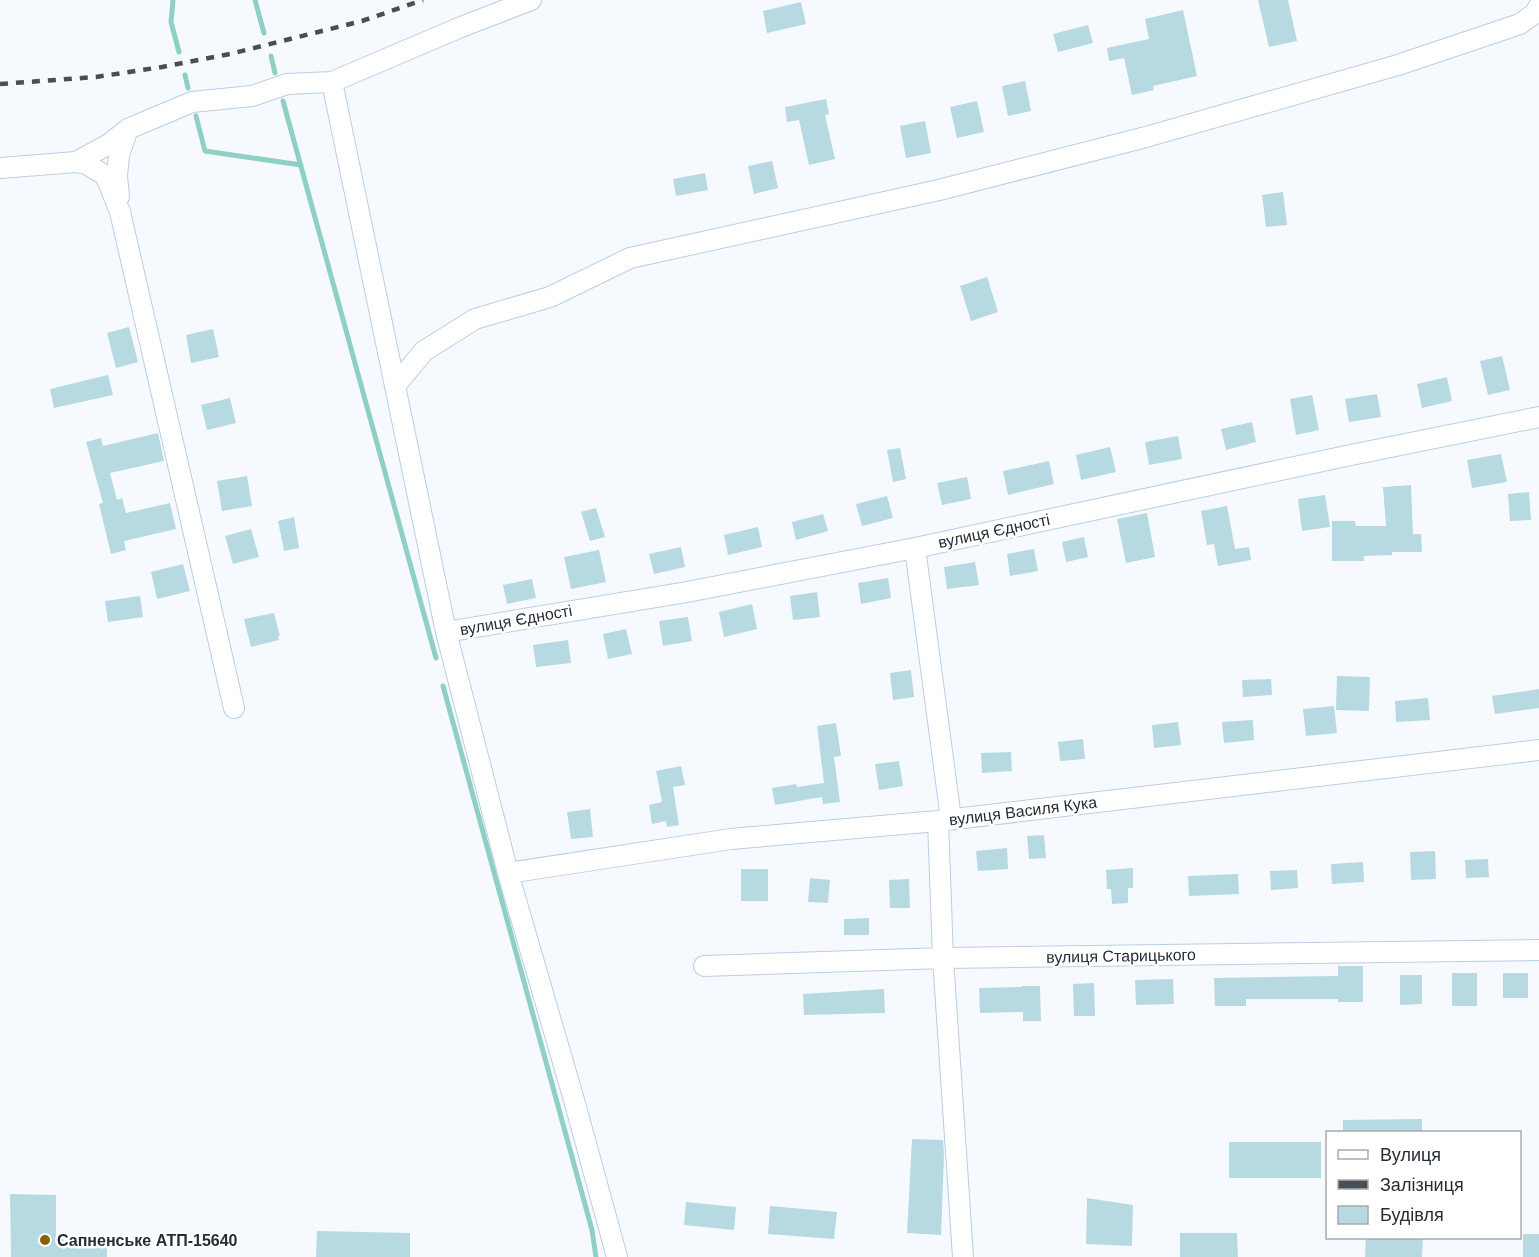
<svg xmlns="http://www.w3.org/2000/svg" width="1539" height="1257" font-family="Helvetica,sans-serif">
<rect width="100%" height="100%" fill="#f6faff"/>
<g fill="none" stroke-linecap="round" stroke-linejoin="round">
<path stroke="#8fd0c5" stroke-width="5" d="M 173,0 L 171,22 L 179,52
M 255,0 L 264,33
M 271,56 L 275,73
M 185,75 L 188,88
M 283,101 L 436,658
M 196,116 L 205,151 L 301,165
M 443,686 L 592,1230 L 596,1257"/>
</g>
<path fill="#b7d9e2" d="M 1258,0 L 1288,0 L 1297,41 L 1269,47 Z
M 801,2 L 806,24 L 767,33 L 763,11 Z
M 1183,10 L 1197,76 L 1153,86 L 1154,90 L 1132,95 L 1124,58 L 1109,61 L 1107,48 L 1149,39 L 1145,19 Z
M 1088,25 L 1093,43 L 1058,52 L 1053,34 Z
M 1025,81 L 1031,111 L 1008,116 L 1002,86 Z
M 826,99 L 829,114 L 825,115 L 835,159 L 809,165 L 799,120 L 787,122 L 785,107 Z
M 977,101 L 984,132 L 957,138 L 950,107 Z
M 925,121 L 931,153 L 906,158 L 900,126 Z
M 772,161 L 778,188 L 754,194 L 748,166 Z
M 705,173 L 708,190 L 676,196 L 673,179 Z
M 1283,192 L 1287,225 L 1266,227 L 1262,195 Z
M 987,277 L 998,312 L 971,321 L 960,286 Z
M 129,327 L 138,362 L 116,368 L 107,333 Z
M 213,329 L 219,357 L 191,363 L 186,335 Z
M 1502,356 L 1510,390 L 1488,395 L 1480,361 Z
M 108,375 L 113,395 L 54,408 L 50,389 Z
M 1447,377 L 1452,401 L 1422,408 L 1417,384 Z
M 1377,394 L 1381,417 L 1349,422 L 1345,399 Z
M 1312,395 L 1319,430 L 1296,435 L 1290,399 Z
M 230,398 L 236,423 L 207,430 L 201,405 Z
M 1252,422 L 1256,442 L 1226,450 L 1221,429 Z
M 158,433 L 164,461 L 110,473 L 117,500 L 122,498 L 126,513 L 170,503 L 176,529 L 124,541 L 126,550 L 111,554 L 99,504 L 103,503 L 86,442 L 101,438 L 103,446 Z
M 1178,436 L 1182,459 L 1149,465 L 1145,442 Z
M 1110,447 L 1116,472 L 1081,480 L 1076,455 Z
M 900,448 L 906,479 L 893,482 L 887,450 Z
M 1501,454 L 1507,482 L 1472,488 L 1467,460 Z
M 1049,461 L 1054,484 L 1008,495 L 1003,471 Z
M 247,476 L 252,506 L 222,511 L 217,481 Z
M 967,477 L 971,499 L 942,505 L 937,483 Z
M 1411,485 L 1413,534 L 1421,534 L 1422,552 L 1392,552 L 1392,555 L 1364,556 L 1364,561 L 1332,561 L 1332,521 L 1355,521 L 1356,526 L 1386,526 L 1383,487 Z
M 1529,492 L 1531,520 L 1510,521 L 1508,494 Z
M 1325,495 L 1330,527 L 1302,531 L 1298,499 Z
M 887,496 L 893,518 L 862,526 L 856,504 Z
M 1227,506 L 1235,549 L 1249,547 L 1251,560 L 1218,566 L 1214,544 L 1207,545 L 1201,511 Z
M 596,508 L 605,537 L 590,541 L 581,512 Z
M 1147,513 L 1155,557 L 1126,563 L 1117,519 Z
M 823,514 L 828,531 L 796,540 L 792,522 Z
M 294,517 L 299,548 L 284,551 L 278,521 Z
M 758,527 L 762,547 L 728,555 L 724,535 Z
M 251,529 L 259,557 L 233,564 L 225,536 Z
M 1084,537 L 1088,557 L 1066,562 L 1062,542 Z
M 681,547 L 685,567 L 654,574 L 649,554 Z
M 1034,549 L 1038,571 L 1010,576 L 1007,554 Z
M 599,550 L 606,582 L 571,589 L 564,557 Z
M 975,562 L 979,585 L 947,589 L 944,567 Z
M 183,564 L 190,591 L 157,599 L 151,572 Z
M 888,578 L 891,598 L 861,604 L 858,583 Z
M 532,579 L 536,598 L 507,604 L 503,585 Z
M 817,592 L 820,617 L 793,620 L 790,596 Z
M 140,596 L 143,617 L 108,622 L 105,601 Z
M 752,604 L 757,629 L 724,637 L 719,612 Z
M 274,613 L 280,636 L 278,636 L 279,640 L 251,647 L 244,619 Z
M 688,617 L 692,641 L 663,646 L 659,621 Z
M 626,629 L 632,654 L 608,659 L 603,634 Z
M 568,640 L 571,663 L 536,667 L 533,645 Z
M 911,670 L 914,697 L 893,700 L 890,673 Z
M 1337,676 L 1370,677 L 1369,711 L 1336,710 Z
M 1271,679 L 1272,695 L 1243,697 L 1242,680 Z
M 1539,689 L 1539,708 L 1495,714 L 1492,696 Z
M 1428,698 L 1430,720 L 1396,722 L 1395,701 Z
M 1334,706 L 1337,733 L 1306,736 L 1303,709 Z
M 1253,720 L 1254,740 L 1224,743 L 1222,722 Z
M 1178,722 L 1181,745 L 1154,748 L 1152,725 Z
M 836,723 L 841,756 L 834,757 L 840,802 L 823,804 L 822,797 L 775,805 L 772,788 L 796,784 L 797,787 L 824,783 L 817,726 Z
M 1083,739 L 1085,759 L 1060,761 L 1058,742 Z
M 1011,752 L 1012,771 L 982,773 L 981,753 Z
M 899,761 L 903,786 L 879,790 L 875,764 Z
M 681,766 L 685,785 L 673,787 L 679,825 L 667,827 L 666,821 L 652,824 L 649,805 L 662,802 L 656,771 Z
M 590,809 L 593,837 L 571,839 L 567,812 Z
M 1044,835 L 1046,858 L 1029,859 L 1027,836 Z
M 1007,848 L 1008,869 L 978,871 L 976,851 Z
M 1435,851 L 1436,879 L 1411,880 L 1410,852 Z
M 1488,859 L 1489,877 L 1466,878 L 1465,860 Z
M 1363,862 L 1364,882 L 1332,884 L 1331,864 Z
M 1133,868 L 1133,888 L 1128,888 L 1128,903 L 1112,904 L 1111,889 L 1107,889 L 1106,870 Z
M 741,869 L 768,869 L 768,901 L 741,901 Z
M 1297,870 L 1298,888 L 1271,890 L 1270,871 Z
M 1238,874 L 1239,894 L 1189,896 L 1188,876 Z
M 810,878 L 830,880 L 828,903 L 808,902 Z
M 909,879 L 910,908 L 890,908 L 889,880 Z
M 869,918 L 869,935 L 844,935 L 844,919 Z
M 1338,966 L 1363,966 L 1363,1002 L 1338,1002 L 1338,999 L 1246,999 L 1246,1006 L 1215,1006 L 1214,978 L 1338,976 Z
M 1452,973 L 1477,973 L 1477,1006 L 1452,1006 Z
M 1503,973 L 1528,973 L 1528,998 L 1503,998 Z
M 1400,975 L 1422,975 L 1422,1004 L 1400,1005 Z
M 1173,979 L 1174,1004 L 1136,1005 L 1135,980 Z
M 1094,983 L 1095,1016 L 1074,1016 L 1073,984 Z
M 1022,986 L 1040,986 L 1041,1021 L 1023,1021 L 1023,1012 L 980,1013 L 979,988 L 1022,987 Z
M 884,989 L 885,1013 L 804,1015 L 803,994 Z
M 1422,1119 L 1422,1132 L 1343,1132 L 1343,1120 Z
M 912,1139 L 943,1140 L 944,1156 L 941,1235 L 907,1233 Z
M 1229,1142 L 1321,1142 L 1321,1178 L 1229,1178 Z
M 10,1194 L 56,1195 L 56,1239 L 107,1241 L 107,1257 L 11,1257 Z
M 1087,1198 L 1133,1205 L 1132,1246 L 1086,1244 Z
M 686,1202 L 736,1207 L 734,1230 L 684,1225 Z
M 770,1206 L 837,1212 L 834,1239 L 768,1234 Z
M 317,1231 L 410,1233 L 410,1257 L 316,1257 Z
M 1180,1233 L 1237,1233 L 1238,1257 L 1180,1257 Z
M 1523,1234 L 1539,1234 L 1539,1257 L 1523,1257 Z
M 1366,1238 L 1423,1238 L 1422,1257 L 1365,1257 Z"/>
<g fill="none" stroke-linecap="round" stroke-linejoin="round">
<defs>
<path id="minor" d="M 332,82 L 446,632 L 508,873 L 574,1100 L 617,1257
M 76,162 L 109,144 L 128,129 L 192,102 L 252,96 L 287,84 L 332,82 L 461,27 L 531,0
M 0,168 L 76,162 L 86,164 L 103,174 L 107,179 L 120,212 L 234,708
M 119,197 L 117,176 L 119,155 L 128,129
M 395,386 L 424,351 L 475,319 L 550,297 L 630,258 L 939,190 L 1146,137 L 1398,65 L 1520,24 L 1535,13 L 1539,6
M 915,548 L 951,819
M 446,632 L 687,592 L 915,548 L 1351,455 L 1539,417
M 938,821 L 943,958 L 963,1257
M 508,873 L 731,839 L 938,821 L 1539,750
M 704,966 L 943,958 L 1539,950"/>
</defs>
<use href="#minor" stroke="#bacee5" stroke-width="22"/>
<use href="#minor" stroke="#fff" stroke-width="20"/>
<path stroke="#474e56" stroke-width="4.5" stroke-dasharray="8 8" stroke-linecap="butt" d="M 0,84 L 96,77 L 162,67 L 230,54 L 362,21 L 423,0"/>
</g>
<circle fill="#896100" stroke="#fff" stroke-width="2" cx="45" cy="1240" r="6"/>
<g text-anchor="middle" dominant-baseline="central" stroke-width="5" stroke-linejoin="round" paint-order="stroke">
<g font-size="16" fill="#262d36" stroke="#fff">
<text transform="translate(994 531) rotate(-12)">вулиця Єдності</text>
<text transform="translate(516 620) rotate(-10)">вулиця Єдності</text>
<text transform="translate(1023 811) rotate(-7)">вулиця Василя Кука</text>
<text transform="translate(1121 956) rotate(-1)">вулиця Старицького</text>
</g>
<g font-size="16" font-weight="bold" fill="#262d36" stroke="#fff" text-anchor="start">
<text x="57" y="1240">Сапненське АТП-15640</text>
</g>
</g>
<rect x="1326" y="1131" width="195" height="108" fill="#ffffff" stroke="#a8abaf" stroke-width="1.5"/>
<rect x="1338" y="1150" width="30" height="9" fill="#ffffff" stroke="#a8abaf" stroke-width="1.5"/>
<text x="1380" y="1161" font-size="18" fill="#262d36">Вулиця</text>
<rect x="1338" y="1180" width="30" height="9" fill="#474e56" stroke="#a8abaf" stroke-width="1.5"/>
<text x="1380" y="1191" font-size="18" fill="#262d36">Залізниця</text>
<rect x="1338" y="1206" width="30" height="18" fill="#b7d9e2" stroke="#a8abaf" stroke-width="1.5"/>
<text x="1380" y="1221" font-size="18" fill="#262d36">Будівля</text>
</svg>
